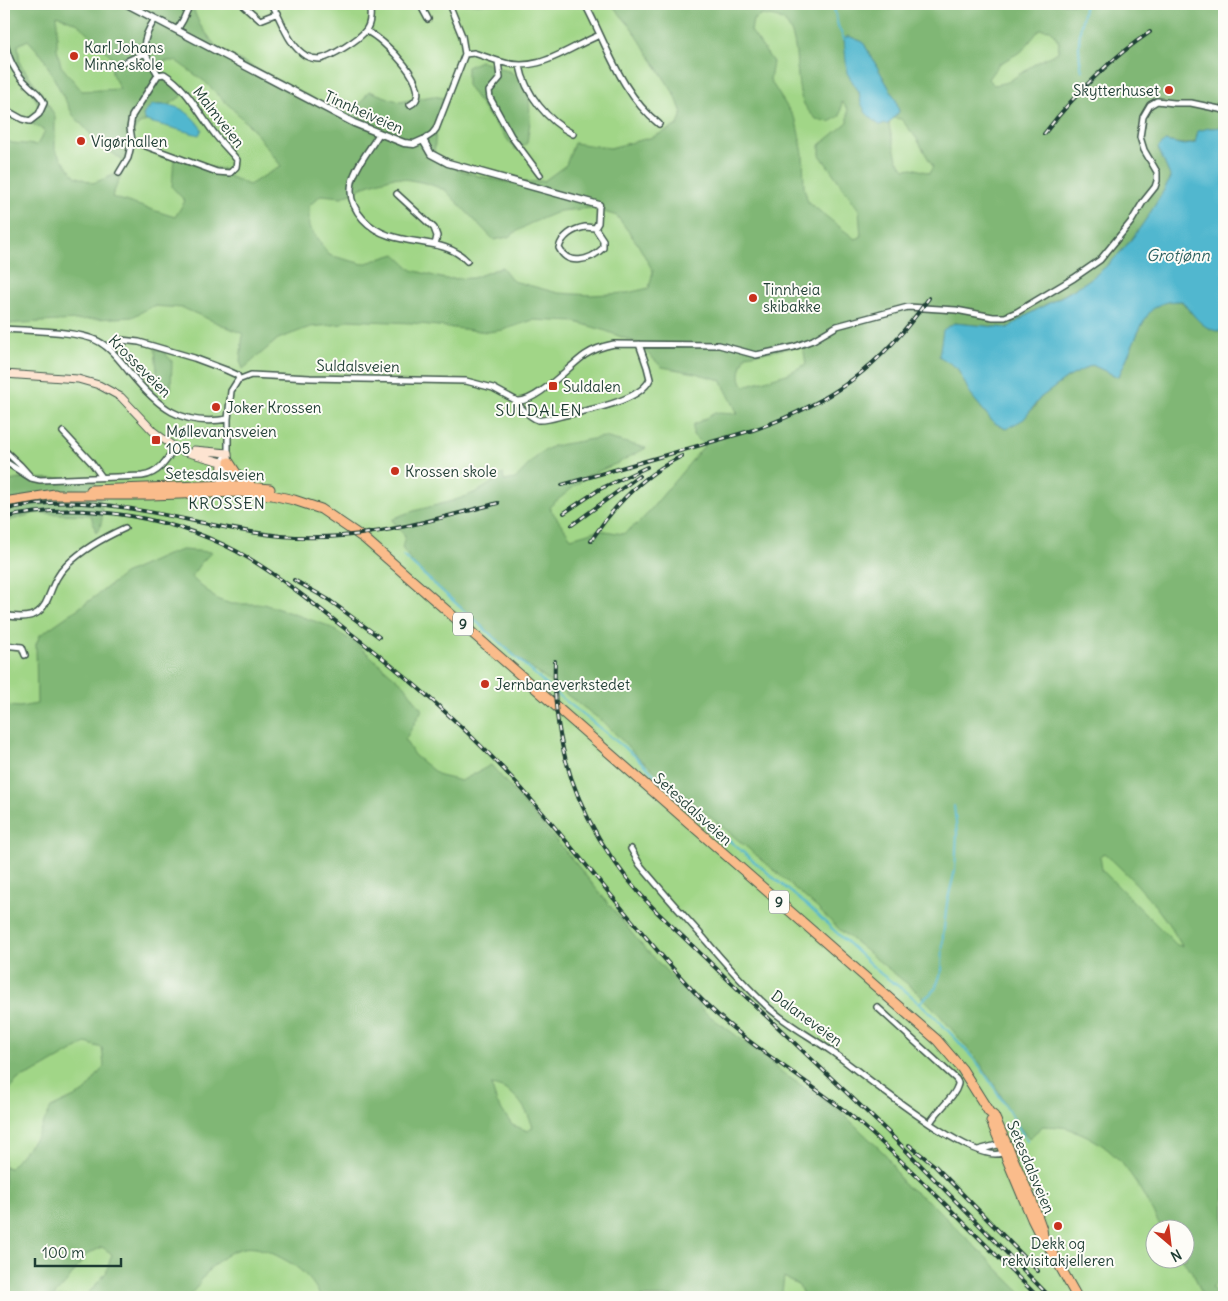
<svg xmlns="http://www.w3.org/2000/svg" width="1228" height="1301" font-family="Delius,sans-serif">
<rect width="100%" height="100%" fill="#fdfcf7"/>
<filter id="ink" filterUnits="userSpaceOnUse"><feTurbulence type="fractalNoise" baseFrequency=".02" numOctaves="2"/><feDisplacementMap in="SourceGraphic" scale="10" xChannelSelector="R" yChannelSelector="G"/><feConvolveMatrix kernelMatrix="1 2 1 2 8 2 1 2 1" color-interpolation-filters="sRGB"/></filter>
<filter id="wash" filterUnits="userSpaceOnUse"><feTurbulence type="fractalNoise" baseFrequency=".0096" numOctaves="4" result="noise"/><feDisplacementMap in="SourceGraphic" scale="20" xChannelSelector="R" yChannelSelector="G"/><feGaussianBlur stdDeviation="1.12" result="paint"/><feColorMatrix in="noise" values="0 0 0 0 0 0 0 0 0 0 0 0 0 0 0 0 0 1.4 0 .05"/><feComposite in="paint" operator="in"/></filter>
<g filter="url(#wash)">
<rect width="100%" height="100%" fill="#f3ecd7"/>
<path fill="#a1d687" stroke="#608a5e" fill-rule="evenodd" d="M 4,4 L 1224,4 L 1224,1297 L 4,1297 ZM 1156,1228 L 1186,1228 L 1186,1258 L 1156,1258 Z"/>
<path fill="#80b774" stroke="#507a54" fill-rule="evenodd" d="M 7,4 L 191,4 L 200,25 L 218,49 L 337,111 L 354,113 L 369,91 L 400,102 L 433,96 L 444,98 L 436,129 L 434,155 L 447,165 L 478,176 L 511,183 L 544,181 L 566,165 L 574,143 L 610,148 L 653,137 L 678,125 L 682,113 L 675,95 L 631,27 L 611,4 L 1224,4 L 1224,127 L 1209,128 C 1191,148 1190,145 1165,141 L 1158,148 L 1171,178 C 1148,218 1124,258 1084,283 C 1059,299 1033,309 1008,328 L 954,323 L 957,368 L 971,395 L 993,422 L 1006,429 L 1034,408 L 1040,398 L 1067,378 L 1092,365 L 1118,377 C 1127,361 1142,316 1155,307 C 1163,302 1172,301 1181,301 C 1194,315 1204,332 1224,331 L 1224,1278 L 1222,1278 L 1212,1287 L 1219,1297 L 1203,1297 L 1193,1272 L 1181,1259 L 1186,1258 L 1186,1228 L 1161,1228 C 1138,1184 1121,1146 1070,1129 C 1062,1126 1051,1127 1043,1126 L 1029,1138 L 1013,1120 L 999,1092 L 980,1063 L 939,1014 L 915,990 L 840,930 L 816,907 L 767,864 L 639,758 L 606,724 L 511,653 L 463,609 L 438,588 L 415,566 L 402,548 L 405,536 L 392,520 C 405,512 419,510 433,506 C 458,500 485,492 503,473 L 504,481 L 515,479 L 539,454 L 553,446 L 604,437 L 646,448 L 618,463 L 587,476 L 549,507 L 571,538 L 599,530 L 623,534 L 641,521 L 704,446 L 693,435 L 693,425 L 715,413 L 738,414 L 721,380 L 695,373 L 662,367 L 637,343 L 606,331 L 576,322 L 533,320 L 503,330 L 488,332 L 412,323 L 348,320 L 342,324 L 310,327 L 278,339 L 243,369 L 240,361 L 243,334 L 183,308 L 153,306 L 132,317 L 4,324 L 4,139 L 12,143 L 37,145 L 45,131 L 31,123 L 36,115 L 38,103 L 23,78 L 7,60 L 4,44 L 4,16 L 7,16 ZM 57,15 L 78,24 L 111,56 L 112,74 L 120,89 L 82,91 L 61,66 L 57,49 ZM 762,15 C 767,16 773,16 778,18 C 804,28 792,82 804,104 C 807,110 812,115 816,119 L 829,122 L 840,116 L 842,102 L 848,109 L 848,122 L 820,145 L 820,155 L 859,210 L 861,237 L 855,239 L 808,202 L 804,187 L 803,153 L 796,121 L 770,80 L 773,62 L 751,31 L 753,20 ZM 1040,29 L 1051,30 L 1059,42 L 1058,52 L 1036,63 L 1008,82 L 994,85 L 988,79 L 999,64 L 1022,51 ZM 848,36 L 863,42 L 896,100 L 899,112 L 893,118 L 901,119 L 917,139 L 933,167 L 929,173 L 913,168 L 905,169 L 897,159 L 889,126 L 890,121 L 888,124 L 861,103 ZM 28,40 L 43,57 L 73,115 L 96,140 L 123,161 L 124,169 L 130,154 L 129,138 L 138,125 L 146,121 L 143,115 L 152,105 L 169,105 L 183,95 L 164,74 L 164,61 L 176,61 L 204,81 L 252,128 L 281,166 L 249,185 L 231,177 L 223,169 L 201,166 L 174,157 L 172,187 L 185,201 L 175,217 L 112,197 L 122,172 L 93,183 L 75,176 L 55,150 L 55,116 L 40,91 L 20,64 L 18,45 ZM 394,177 L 426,183 L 445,190 L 494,240 L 508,237 L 529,224 L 560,211 L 591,208 L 617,216 L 637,243 L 653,271 L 649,288 L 627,293 L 591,295 L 558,293 L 513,281 L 502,267 L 473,278 L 445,279 L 412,270 L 395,254 L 363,264 L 329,255 L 309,227 L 309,206 L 321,195 L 342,197 L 370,184 ZM 803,346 L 806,364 L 787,374 L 744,386 C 736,376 742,365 746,355 ZM 1104,853 C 1134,879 1163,911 1182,946 L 1177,945 L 1102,870 L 1100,856 Z
M 480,61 L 511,72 L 529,90 L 530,122 L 527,143 L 520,149 L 515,149 L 486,112 L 467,85 L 467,67 Z
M 155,349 L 163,351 L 172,361 L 171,389 L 158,383 Z
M 93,478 C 98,494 109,518 96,533 L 91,515 L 35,513 L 4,522 L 4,482 L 20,479 Z
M 182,550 L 212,552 L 200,564 L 191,577 L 214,597 L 219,600 L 231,604 L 264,604 L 326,625 L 354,642 L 405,686 L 422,710 L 405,740 L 414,755 L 440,776 L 461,781 L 491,765 L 578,866 L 639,942 L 707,1014 L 760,1053 L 784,1074 L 838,1109 L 886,1155 L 903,1184 L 931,1203 L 1026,1297 L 804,1297 L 799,1286 L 784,1277 L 782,1292 L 783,1297 L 320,1297 C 316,1283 300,1268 287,1261 C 258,1245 242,1240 215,1264 C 204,1273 198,1288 188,1297 L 85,1297 L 106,1273 L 112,1254 L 102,1247 L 86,1255 L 67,1282 L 53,1297 L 4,1297 L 4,1167 L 10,1168 L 37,1136 L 51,1108 L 85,1092 L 104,1066 L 102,1048 L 86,1043 L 41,1069 L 17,1080 L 4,1097 L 4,706 L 20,707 L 37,704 L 36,644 L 40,635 L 96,596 L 124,574 L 167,555 ZM 491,1085 C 515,1089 525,1106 533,1127 L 528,1131 L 512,1125 L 497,1103 Z"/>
<path fill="#51b7cf" stroke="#387a82" d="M 848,36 L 863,42 L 896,100 L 899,112 L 888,124 L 879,125 L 866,113 L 861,103 L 859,92 L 847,73 L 844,39 Z
M 152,105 C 178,104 187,109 202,129 L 199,135 L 146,121 L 143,115 Z
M 1224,127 L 1224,331 C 1204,333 1194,315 1182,301 C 1172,301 1163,302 1155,307 C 1142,316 1127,361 1118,377 L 1092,365 L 1067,378 L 1040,398 L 1024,419 L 1006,429 L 993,422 L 971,395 L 957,368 L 939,356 L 943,330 L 954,323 L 1008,328 C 1033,309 1059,300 1084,283 C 1124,258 1148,218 1171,178 L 1158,148 L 1165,141 L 1185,145 L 1195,143 L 1198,131 L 1209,128 Z"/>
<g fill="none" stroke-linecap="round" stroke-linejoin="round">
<path stroke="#51b7cf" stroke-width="2" d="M 833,4 L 838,26 L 844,39
M 1082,71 C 1076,47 1080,28 1085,4
M 403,556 L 557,694 L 635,756 L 684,803 L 810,908 L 881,974 L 908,993 L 933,1015 L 956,1039 L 979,1065 L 997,1092 L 1027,1141
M 919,1003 L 935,990 L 942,970 L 943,936 L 947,903 L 955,870 L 957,833 L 954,806"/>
</g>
</g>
<g filter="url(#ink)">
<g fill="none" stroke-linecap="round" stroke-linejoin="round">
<defs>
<path id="minor" d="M 242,4 L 260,20 L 278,13
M 272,4 C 282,21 288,45 306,56 C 310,58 315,59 320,59 C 331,57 360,39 366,30 C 371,23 371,12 369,4
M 420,4 L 428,19
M 585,4 C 607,45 621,94 659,124
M 177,30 L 183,20 L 190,4
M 366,31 C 382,37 438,91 410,105
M 4,39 C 8,58 14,72 28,85 C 34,91 41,95 44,103 L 39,114 L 30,121 L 22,119 L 4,109
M 465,54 L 474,53 L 498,61
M 125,62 L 145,53
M 520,66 C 525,94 548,121 573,134
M 379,134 C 362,162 335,188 363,219 C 392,251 441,233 467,261
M 423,140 L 432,134 L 436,129 L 465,54 L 462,36 L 449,4
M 132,141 L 217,172 L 230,173 L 236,167 L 237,160 C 230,151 221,143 214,133 C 198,112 187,88 164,74 L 158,75
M 119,173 L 128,158 L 132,141 L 130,128 L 132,116 L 158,75 C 155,67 148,61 146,54 C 141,43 149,28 155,19
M 540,175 L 511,136 L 490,98 L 489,91 L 500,78 L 498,61 C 538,75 565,49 600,35
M 397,194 L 434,228 L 437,236 L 435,245
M 585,227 L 595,228 L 603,240 L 603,248 C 591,260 568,267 559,248 C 562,236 573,229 585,227 Z
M 595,228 L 598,223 L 599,205
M 4,329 C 28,331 82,330 101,343 C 113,350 122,363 130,373 C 158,407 181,427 228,419
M 107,347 L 121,340 L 139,342 L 194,358 L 226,370 L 237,375 L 239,379
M 517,401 L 516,403 C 523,409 529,417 538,420 C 546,421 557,417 565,415 C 587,411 641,401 650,379 L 647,367 L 639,344
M 63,432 L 91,462 L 102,477
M 4,450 L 20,465 L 29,475
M 4,461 L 31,478 L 40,480 L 142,476 C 159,474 167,460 175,447
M 222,462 L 228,453 L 228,419 L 231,391 L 238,380 L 251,375 L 310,378 L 466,381 L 493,388 L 517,401 C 536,403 569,366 585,355 C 594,349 604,346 614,344 L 719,345 L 756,355 L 794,347 L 813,340 L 837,326 L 908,307 L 956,310 L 993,317 L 1005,317 L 1017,312 L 1074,278 L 1100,260 L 1131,222 L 1143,202 L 1155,187 L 1157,181 L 1157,172 L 1144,150 L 1140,137 L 1143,117 L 1150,105 L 1157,101 L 1174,103 L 1191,103 L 1224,110
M 4,615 C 57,626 41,589 67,565 C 83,549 105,537 125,528
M 4,645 L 22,647 L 25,655
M 631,849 L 640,865 C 660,889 681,913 702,936 C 723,961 745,986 769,1008 C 788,1025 810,1036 831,1051 C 856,1068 981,1174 1005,1151
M 877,1007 L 956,1079 C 958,1082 959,1083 957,1087 C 954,1098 936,1111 930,1123
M 978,1150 L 1001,1144"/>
<path id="tertiary" d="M 127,4 L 354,123 L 404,143 L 414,144 L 423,140 L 431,154 L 448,163 L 599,205"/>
<path id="secondary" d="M 4,374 L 78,379 L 99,385 L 121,397 L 153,431 L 178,450 L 222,462 L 221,483 L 223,488
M 194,450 L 228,453 L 229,471 L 227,488"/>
<path id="trunk" d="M 229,462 L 238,476 L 250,484
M 91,490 L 228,485 L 270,489
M 50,495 L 150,495 L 239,492 L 272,495 L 294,500 L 321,509 L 365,539 L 937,1040 L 962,1069 L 989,1112 L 994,1116 L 1032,1201 L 1042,1229 L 1043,1236
M 4,502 L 55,494
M 991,1121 L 1032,1219 L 1038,1231 L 1043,1236 L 1077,1297"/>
</defs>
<use href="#minor" stroke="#3f574c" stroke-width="8"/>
<use href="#tertiary" stroke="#3f574c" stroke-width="9"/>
<use href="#secondary" stroke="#3f574c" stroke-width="9"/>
<use href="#trunk" stroke="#3f574c" stroke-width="11"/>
<use href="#minor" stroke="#fff" stroke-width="5"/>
<use href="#tertiary" stroke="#fff" stroke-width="6"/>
<use href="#secondary" stroke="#fde4d1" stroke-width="7"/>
<use href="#trunk" stroke="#fabc8b" stroke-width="9"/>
<defs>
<path id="rail" d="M 1044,134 C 1075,94 1108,60 1150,32
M 562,485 L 753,430 C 832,403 881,366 929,298
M 4,510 C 97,486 189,527 281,536 C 356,543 426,522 498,503
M 564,513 L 600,489 L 647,467
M 4,518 C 80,499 183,518 250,559 C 286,581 320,609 353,635 C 414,682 471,732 522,789 C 562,835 600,882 639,929 C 660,954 682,980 706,1004 C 751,1048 806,1079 855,1119 C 884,1143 911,1171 938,1197 C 972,1231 1005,1264 1038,1297
M 572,525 L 639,476
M 591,541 C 614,505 643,475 682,456
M 294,580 L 329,600 L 379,637
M 555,661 C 551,760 588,843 658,913 L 888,1132 L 1050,1297
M 909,1145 L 935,1166 L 1038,1271"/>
</defs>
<use href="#rail" stroke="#1f3d34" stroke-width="4"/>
<use href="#rail" stroke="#fdfcf7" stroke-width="2" stroke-dasharray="5.5" stroke-linecap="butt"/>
</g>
</g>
<g fill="#c8321e" stroke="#fdfcf7" stroke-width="2">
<circle cx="74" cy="56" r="5"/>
<circle cx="1169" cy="90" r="5"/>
<circle cx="81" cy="141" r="5"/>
<circle cx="753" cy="298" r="5"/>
<rect x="548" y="381" width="10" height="10" rx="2.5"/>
<circle cx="216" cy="407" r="5"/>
<rect x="151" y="435" width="10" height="10" rx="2.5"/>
<circle cx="395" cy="471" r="5"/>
<circle cx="485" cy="684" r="5"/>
<circle cx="1058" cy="1226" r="5"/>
</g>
<g text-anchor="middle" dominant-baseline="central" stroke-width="4" stroke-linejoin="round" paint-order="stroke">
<g fill="#fdfcf7" stroke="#62766e" stroke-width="1">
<rect x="453" y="612.5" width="20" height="23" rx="4"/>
<rect x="769" y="890.5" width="20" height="23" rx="4"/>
</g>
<g font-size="14" font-weight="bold" fill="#1f3d34">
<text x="463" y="624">9</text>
<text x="779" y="902">9</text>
</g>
<g font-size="15" fill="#1f3d34" stroke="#fdfcf7" text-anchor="start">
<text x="84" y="47">Karl Johans<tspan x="84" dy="17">Minne skole</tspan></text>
<text x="1159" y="90" text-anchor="end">Skytterhuset</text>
<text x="91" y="141">Vigørhallen</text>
<text x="763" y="289">Tinnheia<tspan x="763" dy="17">skibakke</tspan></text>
<text x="563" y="386">Suldalen</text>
<text x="226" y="407">Joker Krossen</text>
<text x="166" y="431">Møllevannsveien<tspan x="166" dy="17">105</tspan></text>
<text x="405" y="471">Krossen skole</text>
<text x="495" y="684">Jernbaneverkstedet</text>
<text x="1058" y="1243" text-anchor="middle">Dekk og<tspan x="1058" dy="17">rekvisitakjelleren</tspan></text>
</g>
<g font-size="15" fill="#1f3d34" stroke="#fdfcf7">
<text transform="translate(364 112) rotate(24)">Tinnheiveien</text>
<text transform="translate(219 117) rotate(52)">Malmveien</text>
<text transform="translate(140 366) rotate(45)">Krosseveien</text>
<text transform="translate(358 366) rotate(1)">Suldalsveien</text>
<text transform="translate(215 474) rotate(1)">Setesdalsveien</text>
<text transform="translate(693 809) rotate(42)">Setesdalsveien</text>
<text transform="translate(807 1018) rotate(36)">Dalaneveien</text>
<text transform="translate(1031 1167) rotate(67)">Setesdalsveien</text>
</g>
<g font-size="16" font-style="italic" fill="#2e6262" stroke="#fdfcf7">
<text x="1178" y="255">Grotjønn</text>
</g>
<g font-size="16" letter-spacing="1" fill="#1f3d34" stroke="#fdfcf7">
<text x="539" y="410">SULDALEN</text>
<text x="227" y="503">KROSSEN</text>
</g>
</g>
<rect width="1228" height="1301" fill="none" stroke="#fdfcf7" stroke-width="20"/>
<g transform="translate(1170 1244) rotate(152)"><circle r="24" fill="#fdfcf7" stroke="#a4b0a9"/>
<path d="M0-4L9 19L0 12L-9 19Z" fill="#c8321e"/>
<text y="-8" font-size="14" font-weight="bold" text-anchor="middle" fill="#1f3d34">N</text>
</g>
<path d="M35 1258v8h86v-8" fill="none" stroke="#1f3d34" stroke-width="2.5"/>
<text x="42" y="1258" font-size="15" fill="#1f3d34" stroke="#fdfcf7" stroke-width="4" paint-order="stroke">100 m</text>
</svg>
